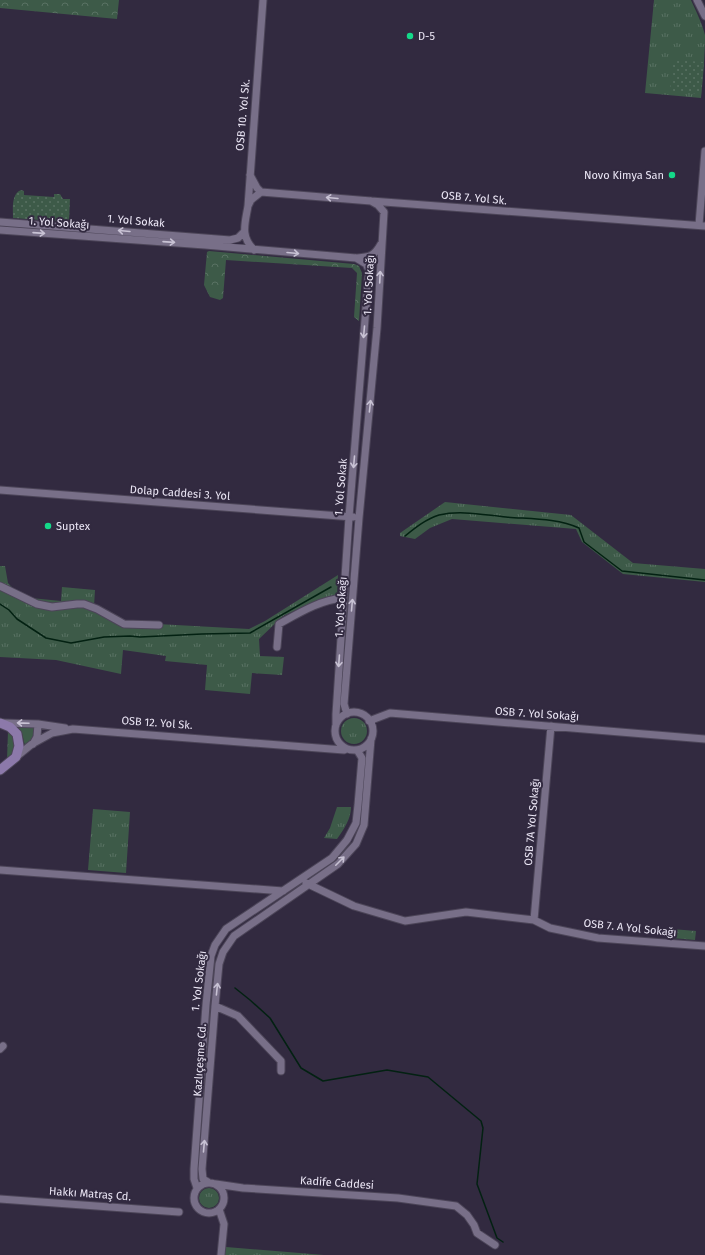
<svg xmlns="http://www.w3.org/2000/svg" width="705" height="1255" font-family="'Fira Sans',sans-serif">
<defs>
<pattern id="grass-tufts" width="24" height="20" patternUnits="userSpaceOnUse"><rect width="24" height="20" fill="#3d5a48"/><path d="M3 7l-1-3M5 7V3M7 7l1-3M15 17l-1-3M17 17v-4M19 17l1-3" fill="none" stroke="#597263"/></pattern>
<pattern id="forest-crowns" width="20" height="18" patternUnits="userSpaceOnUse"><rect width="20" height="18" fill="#3d5a48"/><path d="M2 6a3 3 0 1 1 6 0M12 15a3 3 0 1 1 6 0" fill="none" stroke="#597263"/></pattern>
<pattern id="park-dots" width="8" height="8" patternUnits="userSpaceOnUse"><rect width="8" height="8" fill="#3d5a48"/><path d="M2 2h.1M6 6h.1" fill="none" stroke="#597263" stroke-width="1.8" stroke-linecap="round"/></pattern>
</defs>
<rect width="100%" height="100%" fill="#322a40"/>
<path fill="url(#grass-tufts)" d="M 654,0 L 691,0 C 696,11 702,23 705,35 C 705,54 703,79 701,98 L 645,93 Z
M 445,502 L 571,515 L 633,563 L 705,569 L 705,582 L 623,574 L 582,542 L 576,529 L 452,519 L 430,528 L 415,539 L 400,536 L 400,533 Z
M 0,566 L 5,566 L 8,583 L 21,597 L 61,601 L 62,587 L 95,590 L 94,606 L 121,622 L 249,629 L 265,621 L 338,575 L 337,596 L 309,604 L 283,616 L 259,639 L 260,656 L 284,657 L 282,675 L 252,673 L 250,694 L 205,690 L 207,665 L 165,661 L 166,656 L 123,650 L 121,674 L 56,660 L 0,657 Z
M341 731a13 13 0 1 1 26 0a13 13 0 1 1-26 0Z
M 15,725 L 36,727 L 37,731 L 29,743 L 25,746 L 22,733 Z
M 8,731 L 16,739 L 14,753 L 7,760 Z
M 337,807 L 351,807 C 351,819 344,829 337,839 L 324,838 L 330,828 Z
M 93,809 L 130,812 L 126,873 L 88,870 Z
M199 1198a10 10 0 1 1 20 0a10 10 0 1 1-20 0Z
M 225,1247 L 226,1247 L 324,1255 L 225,1255 Z"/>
<path fill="url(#forest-crowns)" d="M 0,0 L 119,0 L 117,19 L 0,8 Z
M 209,251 L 354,264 L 359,266 L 362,273 L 359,321 L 354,317 L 357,273 L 352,268 L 226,260 L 223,298 L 220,300 L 210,297 L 204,285 L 207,252 Z
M 672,929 L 696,931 L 695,940 L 672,938 Z"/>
<path fill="url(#park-dots)" d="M 673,60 L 704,62 L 701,94 L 670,91 Z
M 21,190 L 24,191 L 24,195 L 54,197 L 54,194 L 60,194 L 63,199 L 70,199 L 69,222 L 13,218 C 13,209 11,194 21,190 Z"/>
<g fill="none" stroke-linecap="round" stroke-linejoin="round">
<path stroke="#032112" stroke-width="1.5" d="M 405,536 C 415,528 426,519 439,515 C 461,510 484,515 506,517 C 530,519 557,518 579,528 L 584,542 L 622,571 L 705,580
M 0,604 L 9,610 L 17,619 L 46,638 L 71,643 L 104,637 L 130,636 L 140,637 L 202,634 L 250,633 L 331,587
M 235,988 L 250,1000 L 270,1018 L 301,1068 L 323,1081 L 387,1070 L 428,1077 L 481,1121 L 483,1128 L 477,1184 L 497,1238 L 503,1242"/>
<defs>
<path id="minor" d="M 697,0 L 705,16
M 250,175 L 257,188 L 261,192
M 248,206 L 251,200 L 261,192 L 371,201 L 705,226
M 0,222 L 230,240 L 238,238 L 244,232
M 699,225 L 705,151
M 0,230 L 205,245 L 356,258 C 369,257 374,257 381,244
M 254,250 C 240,236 245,224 248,206 L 263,0
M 0,490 L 353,517
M 0,586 L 37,604 L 52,607 L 77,604 L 84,604 L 97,609 L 124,624 L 159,625
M 277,647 L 279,624 C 299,613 320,600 343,598
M335 731a19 19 0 1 1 38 0a19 19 0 1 1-38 0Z
M 347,714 L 344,704 L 359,518 L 377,328 L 384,212 L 378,205 L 371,201
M 369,721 L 390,713 L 705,739
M 4,723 L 38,724 L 65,728
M 336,725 L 336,714 L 349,517 L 369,270 L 366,264 L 356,258
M 33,744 L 37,737 L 38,724
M 16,757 L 32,744 L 52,733 L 73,729 L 344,750 L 346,749
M 0,870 L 283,891
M 306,883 L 354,906 L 405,921 L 466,912 L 534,920 L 550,928 L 598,938 L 705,946
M 534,920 L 551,726
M 215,1006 L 238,1016 L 281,1061 L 281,1071
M 0,1049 L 3,1046
M 208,1182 L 203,1179 L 202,1169 L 215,1006 L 219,964 L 223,952 L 234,936 L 338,864 L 356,844 L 364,825 L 371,739
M194 1198a15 15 0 1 1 30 0a15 15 0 1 1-30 0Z
M 216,1184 L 243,1188 L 398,1198 L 456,1206 L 467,1215 L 474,1225 L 477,1233 L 495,1245
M 197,1188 L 194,1179 L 194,1169 L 206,1005 L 211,956 L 215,945 L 226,929 L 332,858 L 347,840 L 356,823 L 358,805 L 362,758 L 357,750
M 0,1199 L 179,1212
M 219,1209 L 224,1224 L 221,1255"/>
<path id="major" d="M 0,723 L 10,727 L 17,734 L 19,746 L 16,757 L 0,770"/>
</defs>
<use href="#minor" stroke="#4c4558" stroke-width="9"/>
<use href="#major" stroke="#4c4558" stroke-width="11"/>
<use href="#minor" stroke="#786f88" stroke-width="7"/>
<use href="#major" stroke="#8c79aa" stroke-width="9"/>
</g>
<defs><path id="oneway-shaft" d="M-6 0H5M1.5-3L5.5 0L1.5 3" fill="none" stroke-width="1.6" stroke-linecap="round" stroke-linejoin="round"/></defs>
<g stroke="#c8c2d4">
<use href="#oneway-shaft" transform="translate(332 198) rotate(-175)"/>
<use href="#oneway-shaft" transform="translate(124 231) rotate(-175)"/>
<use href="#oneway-shaft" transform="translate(39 233) rotate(4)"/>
<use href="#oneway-shaft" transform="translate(169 242) rotate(4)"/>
<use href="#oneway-shaft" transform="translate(293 253) rotate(5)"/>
<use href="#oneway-shaft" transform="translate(380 277) rotate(-87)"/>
<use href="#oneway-shaft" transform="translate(364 332) rotate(95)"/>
<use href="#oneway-shaft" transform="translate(370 406) rotate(-84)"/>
<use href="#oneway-shaft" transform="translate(354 462) rotate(95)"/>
<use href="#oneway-shaft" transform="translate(352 605) rotate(-85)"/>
<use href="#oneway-shaft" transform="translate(339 661) rotate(94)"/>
<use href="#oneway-shaft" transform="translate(23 723) rotate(-178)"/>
<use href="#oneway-shaft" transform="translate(340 861) rotate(-45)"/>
<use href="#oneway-shaft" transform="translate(217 989) rotate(-84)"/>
<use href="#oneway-shaft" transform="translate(204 1146) rotate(-85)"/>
</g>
<g fill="#14d989" stroke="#322a40" stroke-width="1.5">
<circle cx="410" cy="36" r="4"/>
<circle cx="672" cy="175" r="4"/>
<circle cx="48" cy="526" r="4"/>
</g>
<g text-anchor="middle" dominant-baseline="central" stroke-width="4" stroke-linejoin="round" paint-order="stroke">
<g font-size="11" fill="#ebe6f5" stroke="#322a40" text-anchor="start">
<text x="418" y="36">D-5</text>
<text x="664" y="175" text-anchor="end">Novo Kimya San</text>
<text x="56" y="526">Suptex</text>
</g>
<g font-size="11" fill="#ebe6f5" stroke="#322a40">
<text transform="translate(243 115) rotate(-85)">OSB 10. Yol Sk.</text>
<text transform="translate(474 198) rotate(5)">OSB 7. Yol Sk.</text>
<text transform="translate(136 221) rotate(5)">1. Yol Sokak</text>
<text transform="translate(59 223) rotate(4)">1. Yol Sokağı</text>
<text transform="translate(369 285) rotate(-87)">1. Yol Sokağı</text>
<text transform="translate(341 487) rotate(-85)">1. Yol Sokak</text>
<text transform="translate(180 493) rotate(4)">Dolap Caddesi 3. Yol</text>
<text transform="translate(341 607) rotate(-86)">1. Yol Sokağı</text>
<text transform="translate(537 714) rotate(4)">OSB 7. Yol Sokağı</text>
<text transform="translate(157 723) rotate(4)">OSB 12. Yol Sk.</text>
<text transform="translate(532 822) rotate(-85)">OSB 7A Yol Sokağı</text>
<text transform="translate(630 928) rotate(6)">OSB 7. A Yol Sokağı</text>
<text transform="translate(199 981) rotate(-83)">1. Yol Sokağı</text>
<text transform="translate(200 1060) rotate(-86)">Kazlıçeşme Cd.</text>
<text transform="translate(337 1183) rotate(4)">Kadife Caddesi</text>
<text transform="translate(90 1194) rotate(4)">Hakkı Matraş Cd.</text>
</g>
</g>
</svg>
